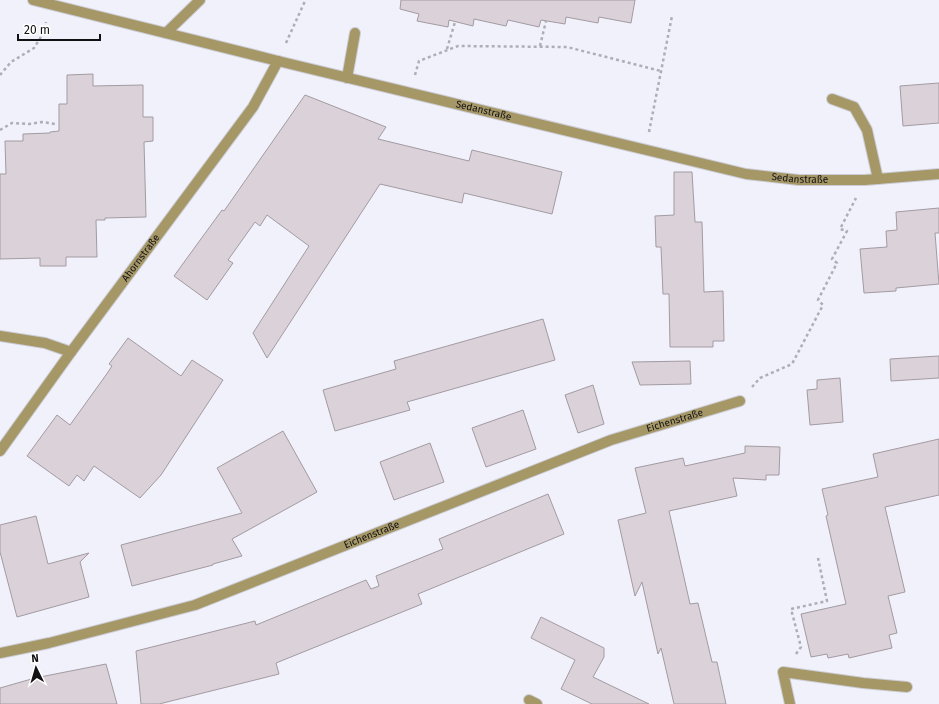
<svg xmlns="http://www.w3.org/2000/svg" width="939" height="704" font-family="'Fira Sans',sans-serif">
<rect width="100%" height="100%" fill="#f0f1fb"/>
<path fill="#dbd2d9" stroke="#a39aa2" d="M 401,0 L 635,0 L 631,23 L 599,17 L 598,23 L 566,17 L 565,24 L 541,20 L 539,27 L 508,20 L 506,26 L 474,19 L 473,26 L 449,20 L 448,27 L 417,21 L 419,14 L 400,9 Z
M 93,74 L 93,86 L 143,85 L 143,117 L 153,117 L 153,141 L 144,142 L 146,217 L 105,218 L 105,220 L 96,220 L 97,257 L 66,257 L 66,266 L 40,266 L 40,258 L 0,259 L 0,174 L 6,174 L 5,141 L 23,141 L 23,134 L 50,133 L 50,132 L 59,131 L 59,104 L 67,104 L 67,75 Z
M 939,83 L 939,123 L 903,126 L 900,86 Z
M 305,95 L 386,127 L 378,139 L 469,161 L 472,150 L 562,172 L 552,214 L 464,193 L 462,203 L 380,184 L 267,358 L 253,333 L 309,246 L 267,215 L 260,226 L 255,222 L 228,260 L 233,263 L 207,300 L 174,276 L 222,210 L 224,211 Z
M 674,172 L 692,172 L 695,222 L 702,222 L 704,292 L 723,291 L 724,341 L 713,341 L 713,347 L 670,347 L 669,294 L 663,294 L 661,247 L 656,247 L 655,216 L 674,215 Z
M 939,208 L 939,233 L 935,233 L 939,284 L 896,288 L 896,291 L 864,293 L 860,249 L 887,247 L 886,231 L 897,230 L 896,212 Z
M 543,319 L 555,360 L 407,402 L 410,410 L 335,431 L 323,390 L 396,369 L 394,361 Z
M 128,338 L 181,376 L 192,360 L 223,380 L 161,475 L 140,498 L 94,466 L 84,481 L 77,475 L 69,486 L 27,456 L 57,415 L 70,425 L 106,375 L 112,366 L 109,364 Z
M 939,356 L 939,378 L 891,381 L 890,359 Z
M 690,361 L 691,384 L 640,385 L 632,362 Z
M 840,378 L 843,422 L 810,425 L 807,390 L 817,389 L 817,380 Z
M 593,385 L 604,424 L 578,433 L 565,395 Z
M 523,410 L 536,449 L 486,467 L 472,428 Z
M 283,431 L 317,492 L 232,539 L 242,556 L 213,564 L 213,565 L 132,586 L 121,545 L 242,513 L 217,468 Z
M 939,439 L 939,495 L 885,507 L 905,592 L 888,596 L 897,633 L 889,635 L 892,648 L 849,658 L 848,654 L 828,658 L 827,654 L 811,657 L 801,614 L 846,604 L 826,516 L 828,515 L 822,489 L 878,477 L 873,454 Z
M 430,443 L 444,482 L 394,500 L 380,462 Z
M 745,446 L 780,447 L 779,475 L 766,475 L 766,480 L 733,478 L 737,496 L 669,511 L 690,604 L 698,603 L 712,662 L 717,662 L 726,704 L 674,704 L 661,648 L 658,654 L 642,582 L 635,596 L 618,520 L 646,513 L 635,468 L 683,458 L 685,466 L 745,453 Z
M 548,494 L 564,534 L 418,594 L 422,604 L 276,663 L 279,674 L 159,704 L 141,704 L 136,651 L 255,621 L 256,625 L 366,580 L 371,589 L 379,586 L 376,576 L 443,549 L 439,539 Z
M 36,516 L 48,564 L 89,553 L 80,562 L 89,597 L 17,617 L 0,552 L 0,525 Z
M 541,617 L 604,648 L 604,657 L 593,677 L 649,704 L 592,704 L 561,689 L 575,660 L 531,638 Z
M 106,664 L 117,704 L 0,704 L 0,688 L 35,678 Z"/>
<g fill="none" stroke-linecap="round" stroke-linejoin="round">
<defs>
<g id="minor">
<path id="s1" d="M 33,0 L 278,61 L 746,174 L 799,180 L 865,180 L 939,174"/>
<path d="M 166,33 L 200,0"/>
<path d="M 347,78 L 355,33"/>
<path d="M 832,99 L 854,107 L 867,130 L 878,179"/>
<path d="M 0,336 L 45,343 L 71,352"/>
<path id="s2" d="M 0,451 L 71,352 L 253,107 L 278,61"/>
<path id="s3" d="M 0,653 L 49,643 L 195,605 L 611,440 L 740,401"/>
<path d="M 529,700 L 537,704"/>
<path d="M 790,704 L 783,672 L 863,683 L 907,687"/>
</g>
</defs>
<use href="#minor" stroke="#cccdd6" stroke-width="12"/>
<path stroke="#adaeb6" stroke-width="2.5" stroke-dasharray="3 3" stroke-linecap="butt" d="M 286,43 L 305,1
M 540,46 L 546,21
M 447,49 L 455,22
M 0,75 L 11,62 L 34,48 L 44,32 L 46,22
M 415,75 L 419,61 L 458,46 L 567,47 L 661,71
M 0,130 L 12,123 L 29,124 L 42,122 L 55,124
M 649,132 L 672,16
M 752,387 L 760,378 L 792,364 L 823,305 L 818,300 L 837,263 L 832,259 L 847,231 L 840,229 L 856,198
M 796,654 L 801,647 L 791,609 L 827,601 L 818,558"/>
<use href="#minor" stroke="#a69767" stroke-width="10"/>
</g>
<g text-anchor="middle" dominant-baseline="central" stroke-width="3" stroke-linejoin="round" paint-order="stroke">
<g font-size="10" fill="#111115" stroke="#fff">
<text stroke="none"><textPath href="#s1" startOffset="464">Sedanstraße</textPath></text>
<text stroke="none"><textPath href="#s1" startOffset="788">Sedanstraße</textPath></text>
<text stroke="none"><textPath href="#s2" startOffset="239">Ahornstraße</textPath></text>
<text stroke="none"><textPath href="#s3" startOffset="715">Eichenstraße</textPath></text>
<text stroke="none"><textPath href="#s3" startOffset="391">Eichenstraße</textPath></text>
</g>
</g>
<g transform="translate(36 668) rotate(355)" stroke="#ffffff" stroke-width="3" paint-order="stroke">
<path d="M0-3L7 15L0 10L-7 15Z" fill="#111115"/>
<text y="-6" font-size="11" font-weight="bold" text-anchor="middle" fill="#111115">N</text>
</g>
<path d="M18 34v6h82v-6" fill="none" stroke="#111115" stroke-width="2"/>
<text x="24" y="34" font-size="12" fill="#111115" stroke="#ffffff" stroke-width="3" paint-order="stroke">20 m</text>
</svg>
